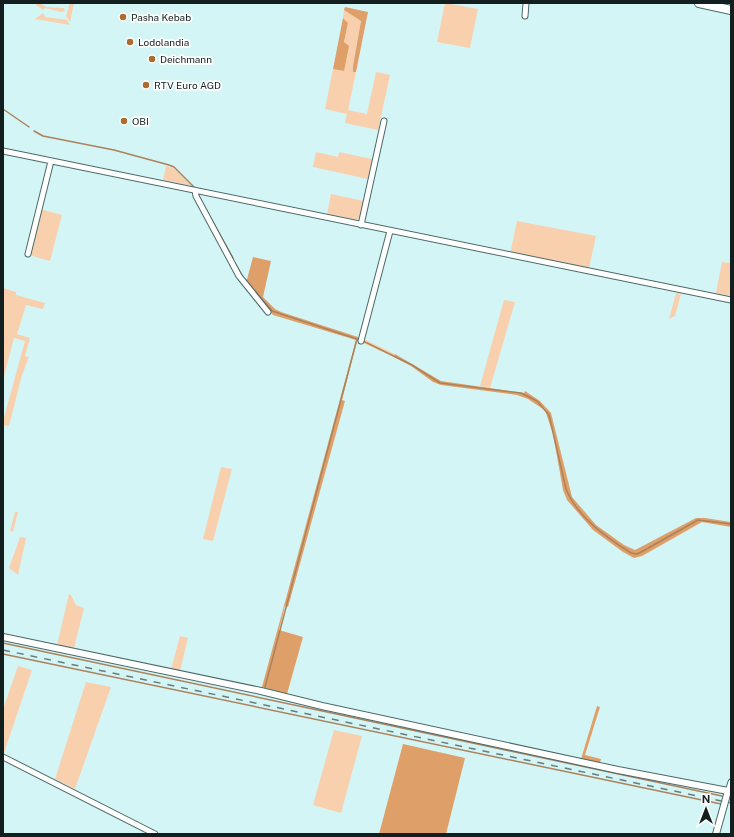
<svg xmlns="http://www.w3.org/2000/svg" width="734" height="837" font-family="'Public Sans',sans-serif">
<rect width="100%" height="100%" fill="#d4f5f5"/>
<path fill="#f9d0ae" d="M 37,3 L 40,3 L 46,7 L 64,8 L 65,11 L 61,12 L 45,8 L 43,10 L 36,5 Z
M 70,3 L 74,3 L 70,22 L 66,16 Z
M 445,3 L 478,9 L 470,48 L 437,42 Z
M 344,10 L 361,21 L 353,66 L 353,72 L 356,72 L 348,110 L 367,114 L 376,72 L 390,75 L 378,130 L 345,123 L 347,114 L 325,109 L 333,69 L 344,71 L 344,42 L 348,23 L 343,18 Z
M 43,13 L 45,17 L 67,20 L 70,25 L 35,19 Z
M 316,152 L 338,157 L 339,152 L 372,159 L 368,179 L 313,167 Z
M 166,166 L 173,168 L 192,186 L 163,180 Z
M 331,194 L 364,201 L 360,217 L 356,220 L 327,214 Z
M 40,209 L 62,215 L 50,261 L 29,255 Z
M 517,221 L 596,236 L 589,268 L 536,257 L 536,259 L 510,254 Z
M 722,262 L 731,263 L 731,296 L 716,293 Z
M 3,288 L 16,292 L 16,295 L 45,303 L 43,309 L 26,305 L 17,334 L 30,338 L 25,356 L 29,357 L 22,375 L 9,426 L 3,425 L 3,421 L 25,341 L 14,338 L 3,380 Z
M 676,293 L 681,294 L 675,316 L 669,319 Z
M 504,300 L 515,302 L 490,388 L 480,386 Z
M 364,339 L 395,354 L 394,357 L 363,343 Z
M 221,467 L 232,469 L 213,541 L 203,539 Z
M 15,512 L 18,512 L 13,532 L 10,531 Z
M 20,537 L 26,538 L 18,575 L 9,568 Z
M 69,594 L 71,595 L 76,605 L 84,608 L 74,648 L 57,645 Z
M 180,636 L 188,638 L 180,671 L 171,669 Z
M 18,666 L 32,670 L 4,753 L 3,709 Z
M 86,682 L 111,687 L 75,789 L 55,779 Z
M 334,730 L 362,736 L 341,813 L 313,805 Z"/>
<path fill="#df9f69" d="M 345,7 L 368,12 L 356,72 L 353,72 L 353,66 L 361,21 L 344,10 Z
M 343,18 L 348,23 L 344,42 L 349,46 L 344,71 L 333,69 Z
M 253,257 L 271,261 L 263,297 L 275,309 L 281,312 L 358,337 L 360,340 L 357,341 L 342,400 L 345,401 L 288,607 L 285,606 L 279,630 L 303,637 L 287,694 L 262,687 L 356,340 L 273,315 L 246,283 Z
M 395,354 L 441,381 L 524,393 L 525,391 L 540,401 L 551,413 L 572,497 L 596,525 L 624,545 L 635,550 L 696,518 L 705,518 L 731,522 L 731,527 L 702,522 L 642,556 L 634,558 L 623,552 L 593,530 L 567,500 L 563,490 L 553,434 L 544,407 L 543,409 L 528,399 L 517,395 L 441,385 L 433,382 L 411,366 L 394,357 Z
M 597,706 L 600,707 L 585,755 L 601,759 L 600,763 L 581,759 Z
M 403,744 L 465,758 L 446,834 L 379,834 Z"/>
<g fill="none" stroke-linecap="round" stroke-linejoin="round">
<path stroke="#ac825c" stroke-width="1.5" d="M 3,109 L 29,127
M 34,131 L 43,136 L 114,150 L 169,165 L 174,167 L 194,187
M 199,197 L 233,258
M 235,263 L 243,277
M 246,280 L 272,311 L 357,339
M 363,341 L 412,365 L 440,383 L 521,393 L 537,401 L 549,415 L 566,489 C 578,518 606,537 631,553 L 637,554 L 643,551 L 698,520 L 731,524
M 3,643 L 722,796
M 3,654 L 721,804
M 265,687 L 357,339"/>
<defs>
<path id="minor" d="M 525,16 L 526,3
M 3,151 L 731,300
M 195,191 L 196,196 L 239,276 L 268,312
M 361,225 L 384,121
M 28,254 L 51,161
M 361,341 L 390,231
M 3,757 L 155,834
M 731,782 L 728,791 L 731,792"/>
<path id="tertiary" d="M 3,637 L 261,691 L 322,706 L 618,770 L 728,791 L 716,834"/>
<path id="primary" d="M 699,3 L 731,10"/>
</defs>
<use href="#minor" stroke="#4c6969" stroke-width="7"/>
<use href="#tertiary" stroke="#4c6969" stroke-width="8"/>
<use href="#primary" stroke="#4c6969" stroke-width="10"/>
<use href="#minor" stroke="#fff" stroke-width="5"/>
<use href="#tertiary" stroke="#fff" stroke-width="6"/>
<use href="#primary" stroke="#fff" stroke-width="8"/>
<path stroke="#687d7d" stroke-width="1.5" stroke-dasharray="7 7" stroke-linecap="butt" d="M 3,650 L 731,803"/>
</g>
<g fill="#aa6c31" stroke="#fff" stroke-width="1.5">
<circle cx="123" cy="17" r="4"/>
<circle cx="130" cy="42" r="4"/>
<circle cx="152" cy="59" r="4"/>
<circle cx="146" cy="85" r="4"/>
<circle cx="124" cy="121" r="4"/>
</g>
<g text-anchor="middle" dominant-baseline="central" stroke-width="3.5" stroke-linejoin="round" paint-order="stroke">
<g font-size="10" fill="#131f1f" stroke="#fff" text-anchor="start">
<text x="131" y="17">Pasha Kebab</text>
<text x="138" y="42">Lodolandia</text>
<text x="160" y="59">Deichmann</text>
<text x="154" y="85">RTV Euro AGD</text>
<text x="132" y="121">OBI</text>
</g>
</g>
<rect width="734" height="837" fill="none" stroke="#131f1f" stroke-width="8"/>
<g transform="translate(706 809)" stroke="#ffffff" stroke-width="3" paint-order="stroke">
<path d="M0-3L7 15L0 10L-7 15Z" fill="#131f1f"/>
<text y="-6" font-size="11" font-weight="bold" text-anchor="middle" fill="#131f1f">N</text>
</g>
</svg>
